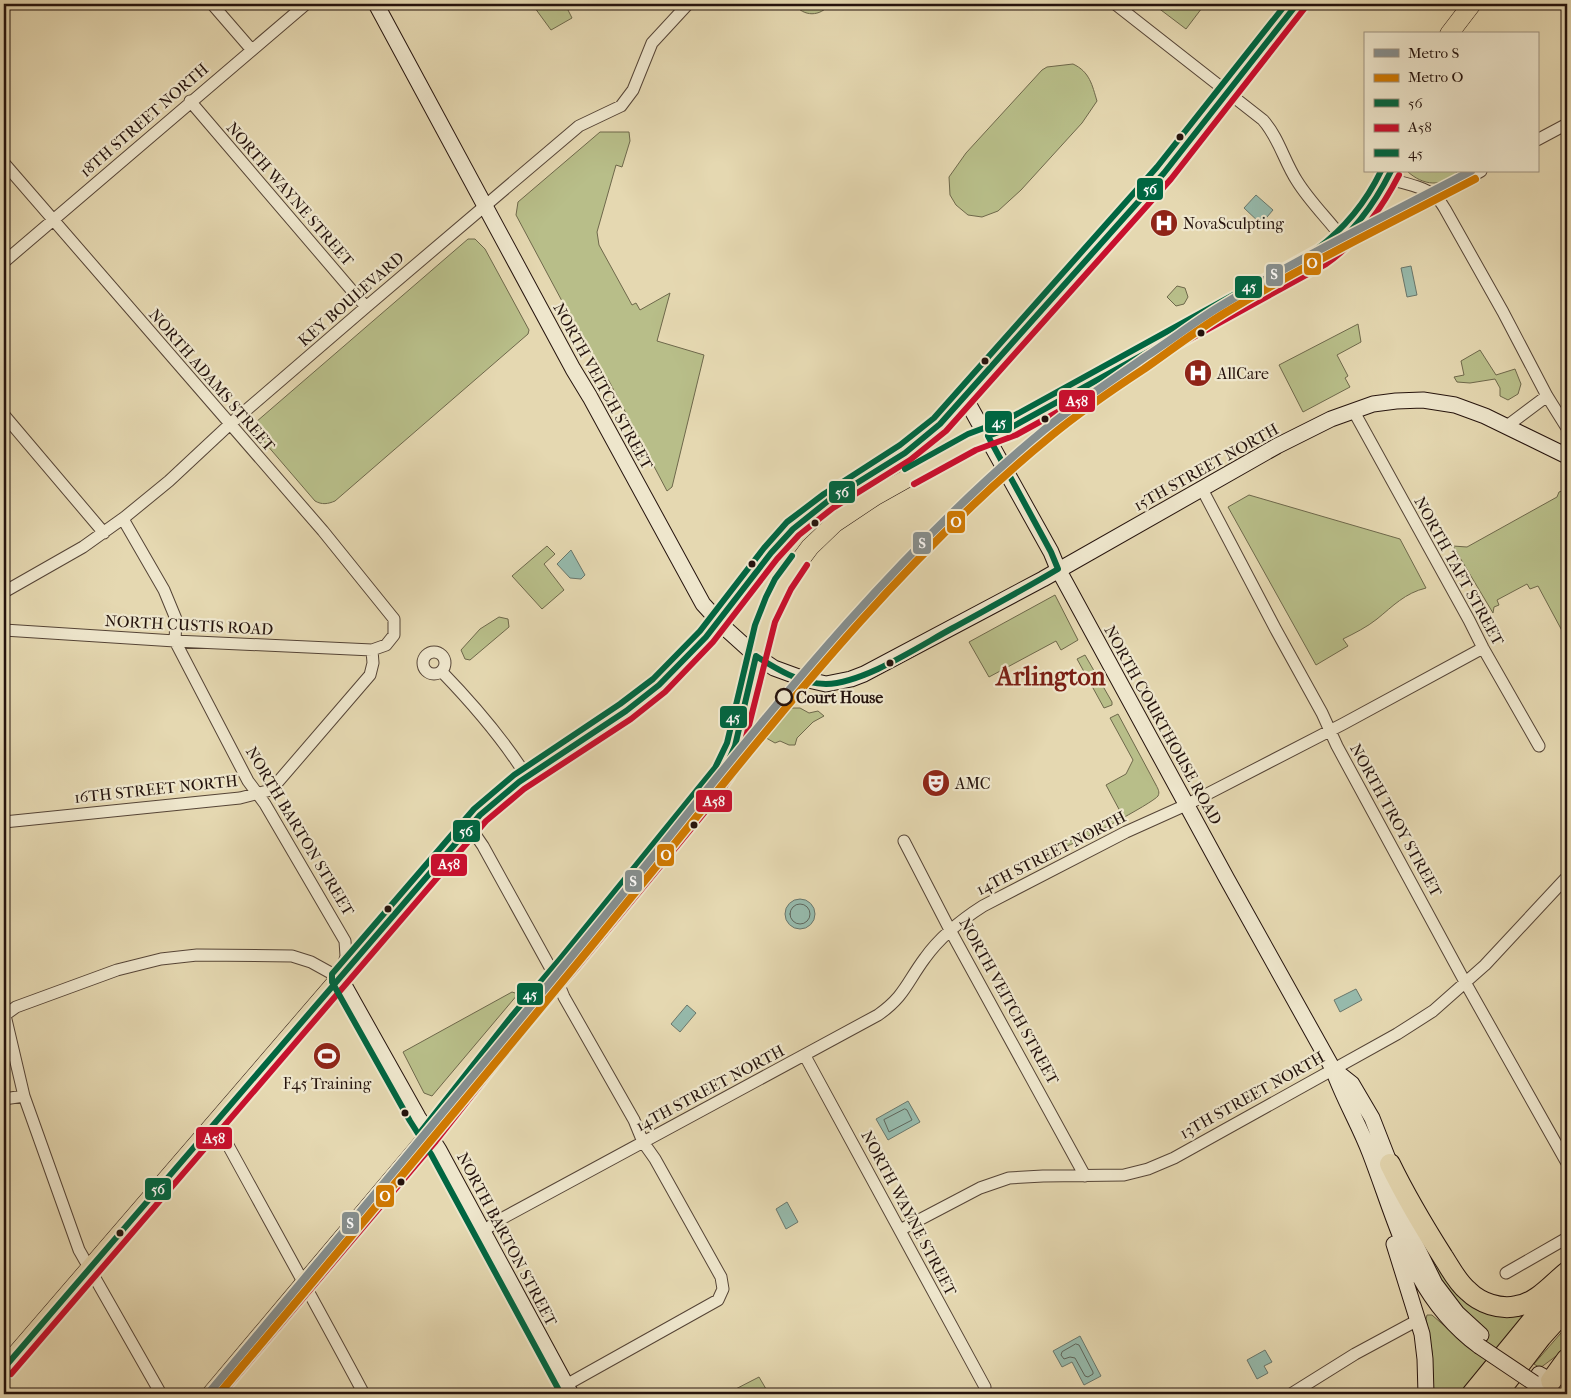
<svg xmlns="http://www.w3.org/2000/svg" width="1571" height="1398" font-family="'IM FELL French Canon',serif">
<rect width="100%" height="100%" fill="#e5d8b1"/>
<filter id="stains"><feTurbulence type="fractalNoise" baseFrequency=".004" numOctaves="4"/><feColorMatrix values="0 0 0 0 .2 0 0 0 0 .09 0 0 0 0 .02 0 0 0 .5 -.17"/></filter>
<radialGradient id="worn" r=".72"><stop offset=".6" stop-color="#630" stop-opacity="0"/><stop offset="1" stop-color="#630" stop-opacity=".3"/></radialGradient>
<path fill="#b8be89" stroke="#6e684b" d="M 532,4 L 565,4 L 572,18 L 551,30 Z
M 794,4 L 830,4 C 820,17 804,17 794,4 Z
M 1153,4 L 1205,4 L 1186,29 Z
M 1073,64 C 1090,72 1092,85 1097,101 L 1082,123 L 1021,190 L 998,211 L 982,217 L 968,215 L 956,205 L 950,195 L 949,177 L 966,153 L 1042,70 L 1047,67 Z
M 600,132 L 629,132 L 630,141 L 622,167 L 616,165 L 597,232 L 599,245 L 632,305 L 636,303 L 640,310 L 670,293 L 657,341 L 704,355 L 672,487 L 667,491 L 609,381 L 593,359 L 516,215 L 518,202 Z
M 1407,171 L 1458,171 C 1443,188 1423,186 1407,171 Z
M 468,239 L 475,239 L 485,249 L 529,330 L 528,334 L 335,501 C 328,504 322,505 315,501 L 254,430 L 254,426 L 256,422 Z
M 1177,286 L 1185,288 L 1188,297 L 1184,304 L 1176,306 L 1167,297 Z
M 1358,324 L 1361,342 L 1337,355 L 1348,376 L 1345,378 L 1350,387 L 1303,412 L 1279,365 Z
M 1480,350 L 1496,375 L 1515,369 L 1521,384 L 1518,394 L 1508,400 L 1500,396 L 1500,388 L 1495,379 L 1470,383 L 1457,382 L 1454,377 L 1464,375 L 1461,361 Z
M 1567,489 L 1567,563 L 1563,566 L 1567,573 L 1567,640 L 1538,586 L 1530,589 L 1527,584 L 1497,600 L 1499,605 L 1494,607 L 1493,613 L 1453,546 L 1467,547 L 1557,497 L 1559,492 Z
M 1249,495 L 1400,539 L 1426,588 C 1405,593 1393,606 1377,619 C 1367,627 1355,633 1343,639 L 1348,646 L 1316,665 L 1228,507 Z
M 547,546 L 555,554 L 544,564 L 564,590 L 542,609 L 512,576 Z
M 1055,595 L 1078,640 L 1061,650 L 1056,641 L 989,677 L 969,642 Z
M 499,617 L 508,619 L 509,627 L 470,660 L 465,659 L 461,650 L 480,629 Z
M 1085,655 L 1112,702 L 1112,705 L 1104,708 L 1077,659 Z
M 776,701 L 779,701 L 789,708 L 800,708 L 809,713 L 818,711 L 824,716 L 813,722 L 797,738 L 795,745 L 789,745 L 780,741 L 775,743 L 761,735 C 765,722 778,722 772,704 Z
M 1118,714 L 1156,785 C 1158,789 1160,792 1158,796 C 1153,803 1074,845 1064,847 L 1063,845 L 1121,813 L 1106,785 L 1126,774 L 1133,760 L 1110,718 Z
M 512,992 L 518,994 L 432,1096 L 424,1093 L 403,1052 Z
M 1412,1225 L 1456,1288 L 1529,1310 L 1479,1369 L 1463,1394 L 1433,1394 L 1432,1352 L 1426,1319 L 1427,1315 L 1432,1315 L 1472,1350 L 1449,1295 Z
M 1567,1326 L 1567,1348 L 1540,1368 L 1534,1364 Z
M 759,1377 L 769,1394 L 726,1394 Z"/>
<path fill="#96baac" stroke="#69776c" d="M 1256,195 L 1273,210 L 1261,224 L 1244,208 Z
M 1411,266 L 1417,295 L 1407,297 L 1401,268 Z
M 571,550 L 585,575 L 581,579 L 570,578 L 557,564 Z
M785 914a15 15 0 1 1 30 0a15 15 0 1 1-30 0Z
M 1356,989 L 1362,1000 L 1340,1012 L 1334,1000 Z
M 687,1005 L 696,1013 L 680,1032 L 671,1024 Z
M 908,1101 L 920,1122 L 888,1140 L 876,1119 Z
M 787,1202 L 798,1222 L 786,1229 L 776,1209 Z
M 1080,1336 L 1101,1376 L 1084,1385 L 1072,1362 L 1062,1367 L 1053,1351 Z
M 1265,1350 L 1272,1362 L 1264,1366 L 1268,1373 L 1257,1379 L 1247,1360 Z"/>
<g fill="none" stroke-linecap="round" stroke-linejoin="round">
<path stroke="#5e665c" stroke-width="1" d="M790 914a10 10 0 1 1 20 0a10 10 0 1 1-20 0Z
M 905,1109 L 907,1110 L 912,1120 L 889,1132 L 884,1120 Z
M 1076,1344 L 1079,1345 L 1093,1372 L 1093,1374 L 1088,1377 L 1085,1376 L 1075,1358 L 1070,1357 L 1064,1359 L 1061,1355 L 1062,1352 Z"/>
<defs>
<path id="street" d="M 212,4 L 251,49
M 1115,4 L 1263,120 C 1279,138 1284,161 1297,181 C 1310,202 1328,219 1343,239
M 190,101 L 366,307
M 1537,140 L 1567,124
M 4,163 L 323,531 L 394,619 L 394,635 L 386,645 L 372,650 L 373,663 L 370,675 L 271,790 L 240,798 L 4,822
M 1388,179 C 1403,183 1422,186 1435,196 C 1439,199 1442,204 1445,209 L 1503,312 L 1547,396 L 1567,428
M 1436,197 L 1481,171
M 4,262 L 306,4
M 1353,410 L 1469,620 L 1483,648 L 1539,746
M 4,415 L 104,533
M 1507,426 L 1547,396
M 1202,489 L 1275,628 L 1322,713 L 1337,746 L 1465,982 L 1567,1163
M 4,592 L 83,547 L 125,517 L 169,481 L 229,425 L 366,307 L 579,126 L 621,106 L 633,90 L 652,43 L 688,4
M 4,630 L 175,641 L 372,650
M423 663a11 11 0 1 1 22 0a11 11 0 1 1-22 0Z
M 442,672 C 473,704 503,739 527,777
M 470,827 L 483,846 L 556,978 L 564,997 L 634,1120 L 643,1142 L 655,1159 L 721,1277 L 723,1289 L 718,1300 L 566,1385
M 904,841 L 950,930 L 1085,1176
M 4,1011 L 24,1096 L 4,1099
M 5,1015 L 16,1007 L 117,970 L 161,959 L 197,955 L 292,956 L 311,962 L 340,978 L 346,956 L 345,941 L 265,804 L 248,781 L 175,641 L 176,619 L 164,590 L 123,519
M 805,1056 L 985,1387
M 24,1096 L 79,1250 L 161,1394
M 212,1126 L 223,1136 C 270,1222 318,1308 364,1394
M 900,1230 L 980,1188 L 1009,1178 L 1043,1176 L 1124,1175 L 1148,1169 L 1174,1158 L 1397,1034 L 1433,1011 L 1485,965 L 1567,877
M 483,1231 L 501,1219 L 878,1015 C 905,996 907,982 925,958 C 940,937 961,920 983,906 L 1126,832 L 1186,805 L 1343,724 L 1483,648
M 1506,1273 L 1567,1238
M 1291,1394 L 1355,1354 L 1418,1320"/>
<path id="secondary" d="M 376,4 L 573,369 L 590,397 L 703,604 L 725,628 L 756,656 L 774,668 L 804,679 L 826,684 L 851,679 L 864,674 L 1043,579 L 1277,446 L 1331,419 L 1373,404 L 1396,401 L 1423,400 L 1455,405 L 1485,416 L 1567,456
M 964,396 L 1051,552 L 1058,569 L 1227,879 L 1333,1069 C 1343,1098 1359,1124 1370,1153 C 1398,1226 1413,1297 1479,1346
M 340,978 L 418,1117 L 439,1150 L 571,1394
M 1333,1069 L 1352,1084 L 1372,1118 L 1390,1164 L 1398,1197 L 1408,1229 L 1435,1284 L 1457,1313 L 1481,1335
M 1394,1244 L 1422,1334 L 1425,1359 L 1426,1394
M 1539,1374 L 1551,1381 L 1542,1394"/>
<path id="primary" d="M 1449,34 L 1472,4
M 4,1368 L 480,815 C 528,767 593,739 646,696 C 681,668 711,633 738,597 C 756,573 771,550 793,529 C 837,487 897,467 940,424 L 1164,173 L 1297,4
M 211,1394 L 429,1135 L 518,1022 L 568,964 L 711,790 L 723,773 L 735,746 L 763,628 L 774,600 L 783,583 L 810,547 L 835,523 L 874,497 L 972,442 L 1012,427 L 1322,256 C 1352,236 1376,204 1391,171"/>
<path id="highway" d="M 1390,1164 C 1406,1197 1424,1227 1443,1257 C 1451,1269 1457,1282 1468,1291 C 1480,1303 1500,1310 1517,1306 C 1537,1303 1552,1284 1567,1272
M 1551,1381 L 1567,1359
M 1472,1394 L 1531,1322 L 1557,1294
M 1497,1394 L 1541,1337 L 1567,1308"/>
</defs>
<use href="#street" stroke="#554436" stroke-width="13"/>
<use href="#secondary" stroke="#25130d" stroke-width="17"/>
<use href="#primary" stroke="#25130d" stroke-width="19"/>
<use href="#highway" stroke="#25130d" stroke-width="22"/>
<use href="#street" stroke="#eee6cc" stroke-width="11"/>
<use href="#secondary" stroke="#eee6cc" stroke-width="15"/>
<use href="#primary" stroke="#e5d8b1" stroke-width="18"/>
<use href="#highway" stroke="#e5d8b1" stroke-width="20"/>
<defs>
<path id="secondary-bridge" d="M 1479,1346 L 1534,1383"/>
</defs>
<use href="#secondary-bridge" stroke="#25130d" stroke-width="17" stroke-linecap="butt"/>
<use href="#secondary-bridge" stroke="#eee6cc" stroke-width="15"/>
<defs>
<path id="bus-1" d="M 4,1368 L 480,815 L 519,782 L 626,711 L 659,685 L 706,637 L 771,553 L 793,529 L 828,501 L 905,453 L 940,424 L 1164,173 L 1297,4
M 211,1394 L 429,1135 L 518,1022 L 568,964 L 711,790 L 723,773 L 735,746 L 756,656 C 776,669 801,684 826,684 C 864,683 918,647 951,629 C 987,609 1023,590 1058,569 L 1051,552 L 988,436 L 1012,427 L 1322,256 C 1353,234 1374,205 1391,171"/>
<path id="bus-2" d="M 914,484 L 976,450 L 1016,435 L 1326,264 C 1359,241 1381,210 1399,175
M 11,1374 L 486,821 L 524,789 L 631,719 L 665,692 L 713,642 L 777,559 L 799,535 L 833,508 L 910,460 L 946,431 L 1171,179 L 1304,9
M 222,1394 L 436,1141 L 525,1028 L 575,970 L 718,796 L 731,777 L 743,749 L 775,622 L 791,589 L 807,565"/>
<path id="bus-3" d="M 905,469 L 968,434 L 1008,419 L 1317,249 C 1345,228 1366,202 1381,171
M 422,1130 L 511,1017 L 561,958 L 715,768 L 727,743 L 755,625 L 766,597 L 775,579 L 792,556
M 561,1394 L 431,1154 L 410,1121 L 332,982 L 332,974 L 474,809 L 514,775 L 620,704 L 653,679 L 700,631 L 764,548 L 787,522 L 824,494 L 900,445 L 934,418 L 1157,167 L 1286,4"/>
</defs>
<use href="#bus-1" stroke="#eee6cc" stroke-width="10"/>
<use href="#bus-2" stroke="#eee6cc" stroke-width="10"/>
<use href="#bus-3" stroke="#eee6cc" stroke-width="10"/>
<use href="#bus-1" stroke="#006641" stroke-width="6"/>
<use href="#bus-2" stroke="#c8102e" stroke-width="6"/>
<use href="#bus-3" stroke="#006641" stroke-width="6"/>
<defs>
<path id="metro-1" d="M 208,1394 C 349,1225 491,1056 630,885 C 759,726 885,562 1044,430 C 1076,404 1111,381 1145,357 C 1170,341 1194,322 1219,307 C 1300,257 1386,216 1471,171"/>
<path id="metro-2" d="M 219,1394 C 358,1228 497,1063 633,895 C 764,735 890,568 1051,436 C 1080,412 1112,390 1144,369 C 1171,350 1197,330 1225,313 C 1306,264 1391,223 1475,179"/>
</defs>
<use href="#metro-1" stroke="#eee6cc" stroke-width="11"/>
<use href="#metro-2" stroke="#eee6cc" stroke-width="11"/>
<use href="#metro-1" stroke="#868f8f" stroke-width="8"/>
<use href="#metro-2" stroke="#cf7902" stroke-width="8"/>
</g>
<defs>
<symbol id="hospital-disc" viewBox="-11 -11 22 22"><circle r="9.5" fill="#8f2418" stroke="#eee6cc"/><path d="M-5-5h3v3.5h4V-5h3V5h-3V1.5h-4V5h-3Z" fill="#fff"/></symbol>
<symbol id="theatre-disc" viewBox="-11 -11 22 22"><circle r="9.5" fill="#8f2418" stroke="#eee6cc"/><path d="M-5-5.5Q0-4 5-5.5V0Q5 5 0 6Q-5 5-5 0ZM-3.3-2.5H-1v1.5H-3.3ZM1-2.5H3.3v1.5H1ZM-2.8 1Q0 5.5 2.8 1Z" fill="#fff"/></symbol>
<symbol id="stadium-disc" viewBox="-11 -11 22 22"><circle r="9.5" fill="#8f2418" stroke="#eee6cc"/><path d="M0-5a6.5 5 0 1 0 0 10a6.5 5 0 1 0 0-10ZM-3.5-1.8h7v3.6h-7Z" fill="#fff"/></symbol>
</defs>
<g fill-rule="evenodd">
<use href="#hospital-disc" x="1148" y="207" width="32" height="32"/>
<use href="#hospital-disc" x="1182" y="357" width="32" height="32"/>
<use href="#theatre-disc" x="920" y="767" width="32" height="32"/>
<use href="#stadium-disc" x="311" y="1040" width="32" height="32"/>
</g>
<g fill="#25130d" stroke="#eee6cc" stroke-width="2">
<circle cx="1180" cy="137" r="4.5"/>
<circle cx="1201" cy="333" r="4.5"/>
<circle cx="985" cy="361" r="4.5"/>
<circle cx="1045" cy="419" r="4.5"/>
<circle cx="815" cy="523" r="4.5"/>
<circle cx="752" cy="564" r="4.5"/>
<circle cx="890" cy="663" r="4.5"/>
<circle cx="694" cy="825" r="4.5"/>
<circle cx="388" cy="909" r="4.5"/>
<circle cx="405" cy="1113" r="4.5"/>
<circle cx="401" cy="1182" r="4.5"/>
<circle cx="120" cy="1233" r="4.5"/>
</g>
<circle fill="#eee6cc" stroke="#25130d" stroke-width="2.5" cx="784" cy="697" r="8"/>
<g text-anchor="middle" dominant-baseline="central" stroke-width="4.5" stroke-linejoin="round" paint-order="stroke">
<g font-size="16" fill="#25130d" stroke="#eee6cc">
<text transform="translate(144 120) rotate(-41)">18TH STREET NORTH</text>
<text transform="translate(290 194) rotate(49)">NORTH WAYNE STREET</text>
<text transform="translate(351 299) rotate(-41)">KEY BOULEVARD</text>
<text transform="translate(212 380) rotate(49)">NORTH ADAMS STREET</text>
<text transform="translate(603 386) rotate(61)">NORTH VEITCH STREET</text>
<text transform="translate(1206 467) rotate(-29)">15TH STREET NORTH</text>
<text transform="translate(1459 571) rotate(61)">NORTH TAFT STREET</text>
<text transform="translate(189 625) rotate(3)">NORTH CUSTIS ROAD</text>
<text transform="translate(1163 725) rotate(61)">NORTH COURTHOUSE ROAD</text>
<text transform="translate(156 789) rotate(-6)">16TH STREET NORTH</text>
<text transform="translate(1396 820) rotate(61)">NORTH TROY STREET</text>
<text transform="translate(300 831) rotate(59)">NORTH BARTON STREET</text>
<text transform="translate(1051 853) rotate(-27)">14TH STREET NORTH</text>
<text transform="translate(1009 1001) rotate(61)">NORTH VEITCH STREET</text>
<text transform="translate(710 1088) rotate(-28)">14TH STREET NORTH</text>
<text transform="translate(1252 1095) rotate(-29)">13TH STREET NORTH</text>
<text transform="translate(909 1213) rotate(62)">NORTH WAYNE STREET</text>
<text transform="translate(507 1239) rotate(62)">NORTH BARTON STREET</text>
</g>
<g font-size="16" fill="#25130d" stroke="#eee6cc" text-anchor="start">
<text x="1183" y="223">NovaSculpting</text>
<text x="1217" y="373">AllCare</text>
<text x="955" y="783">AMC</text>
<text x="327" y="1083" text-anchor="middle">F45 Training</text>
</g>
<g font-size="16" font-weight="bold" fill="#25130d" stroke="#eee6cc" text-anchor="start">
<text x="796" y="697">Court House</text>
</g>
<g font-size="26" font-weight="bold" fill="#7a1f14" stroke="#eee6cc">
<text x="1051" y="676">Arlington</text>
</g>
</g>
<g stroke="#eee6cc" stroke-width="2">
<rect x="1136" y="177" width="28" height="24" rx="5" fill="#006641"/>
<rect x="1303" y="252" width="19" height="24" rx="5" fill="#cf7902"/>
<rect x="1265" y="263" width="19" height="24" rx="5" fill="#868f8f"/>
<rect x="1234" y="275" width="29" height="24" rx="5" fill="#006641"/>
<rect x="1058" y="389" width="38" height="24" rx="5" fill="#c8102e"/>
<rect x="984" y="410" width="29" height="24" rx="5" fill="#006641"/>
<rect x="828" y="480" width="28" height="24" rx="5" fill="#006641"/>
<rect x="946" y="510" width="20" height="24" rx="5" fill="#cf7902"/>
<rect x="912" y="531" width="20" height="24" rx="5" fill="#868f8f"/>
<rect x="719" y="705" width="29" height="24" rx="5" fill="#006641"/>
<rect x="695" y="789" width="38" height="24" rx="5" fill="#c8102e"/>
<rect x="452" y="819" width="29" height="24" rx="5" fill="#006641"/>
<rect x="656" y="843" width="19" height="24" rx="5" fill="#cf7902"/>
<rect x="430" y="853" width="38" height="24" rx="5" fill="#c8102e"/>
<rect x="624" y="869" width="19" height="24" rx="5" fill="#868f8f"/>
<rect x="516" y="982" width="28" height="24" rx="5" fill="#006641"/>
<rect x="195" y="1126" width="38" height="24" rx="5" fill="#c8102e"/>
<rect x="144" y="1177" width="28" height="24" rx="5" fill="#006641"/>
<rect x="375" y="1184" width="20" height="24" rx="5" fill="#cf7902"/>
<rect x="341" y="1211" width="19" height="24" rx="5" fill="#868f8f"/>
</g>
<g font-size="14" text-anchor="middle" font-weight="bold" fill="#fff">
<text x="1150" y="194">56</text>
<text x="1312" y="268">O</text>
<text x="1274" y="279">S</text>
<text x="1249" y="291">45</text>
<text x="1077" y="406">A58</text>
<text x="999" y="427">45</text>
<text x="842" y="497">56</text>
<text x="956" y="527">O</text>
<text x="922" y="548">S</text>
<text x="733" y="722">45</text>
<text x="714" y="806">A58</text>
<text x="466" y="836">56</text>
<text x="666" y="860">O</text>
<text x="449" y="869">A58</text>
<text x="633" y="886">S</text>
<text x="530" y="999">45</text>
<text x="214" y="1143">A58</text>
<text x="158" y="1194">56</text>
<text x="385" y="1201">O</text>
<text x="350" y="1228">S</text>
</g>
<rect width="1571" height="1398" fill="none" stroke="#e5d8b1" stroke-width="20"/>
<rect x="5" y="5" width="1561" height="1388" fill="none" stroke="#25130d" stroke-width="2.5"/>
<rect x="10" y="10" width="1551" height="1378" fill="none" stroke="#25130d"/>
<rect x="1364" y="32" width="175" height="140" fill="#eee6cc" stroke="#9e9280"/>
<rect x="1374" y="49" width="25" height="8" fill="#868f8f" stroke="#9e9280"/>
<text x="1408" y="58" font-size="15" fill="#25130d">Metro S</text>
<rect x="1374" y="74" width="25" height="8" fill="#cf7902" stroke="#9e9280"/>
<text x="1408" y="82" font-size="15" fill="#25130d">Metro O</text>
<rect x="1374" y="99" width="25" height="8" fill="#006641" stroke="#9e9280"/>
<text x="1408" y="108" font-size="15" fill="#25130d">56</text>
<rect x="1374" y="124" width="25" height="8" fill="#c8102e" stroke="#9e9280"/>
<text x="1408" y="132" font-size="15" fill="#25130d">A58</text>
<rect x="1374" y="149" width="25" height="8" fill="#006641" stroke="#9e9280"/>
<text x="1408" y="158" font-size="15" fill="#25130d">45</text>
<rect width="100%" height="100%" filter="url(#stains)"/>
<rect width="100%" height="100%" fill="url(#worn)"/>
</svg>
